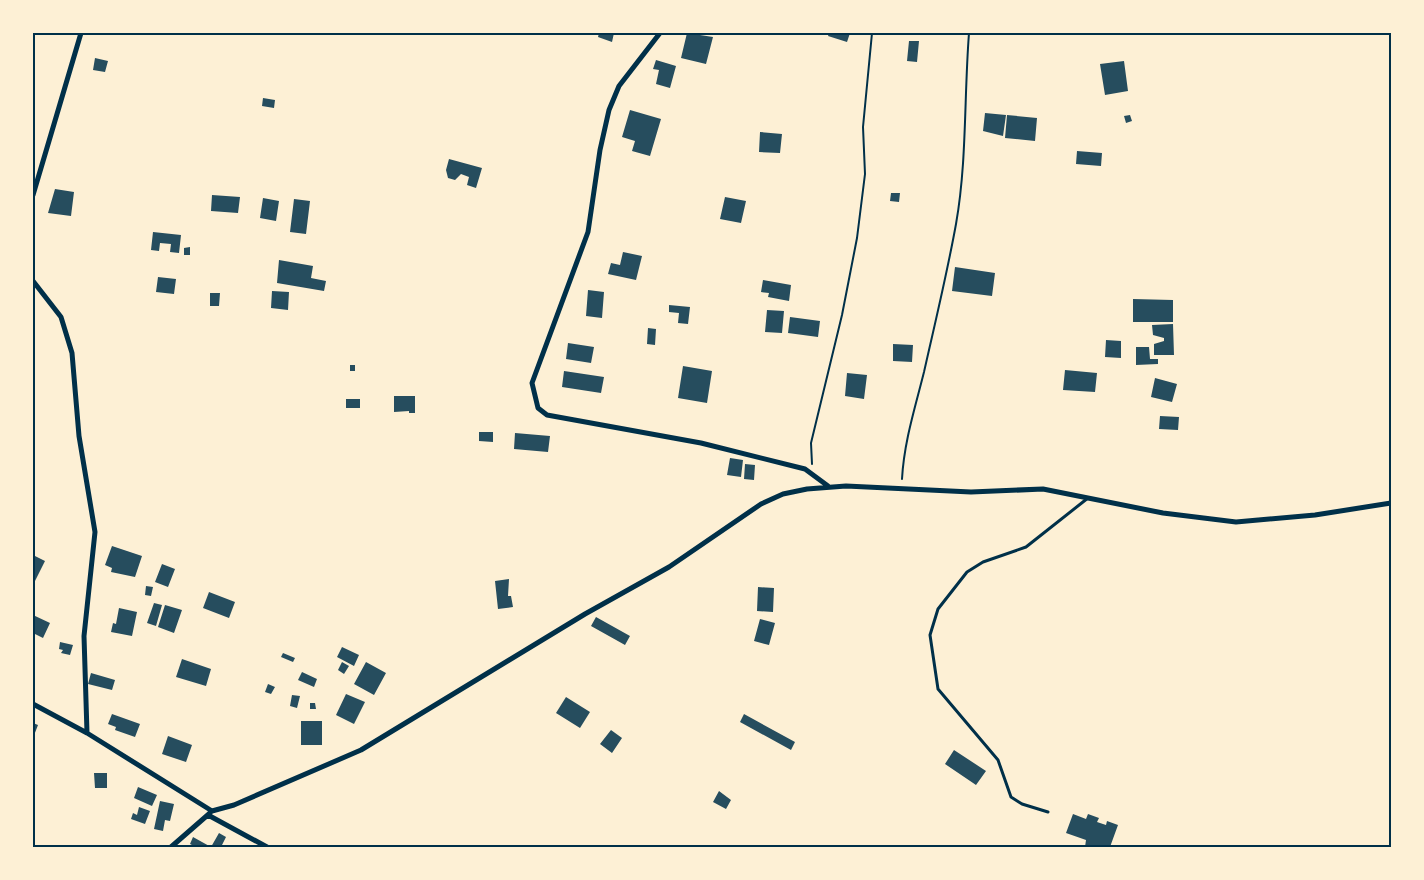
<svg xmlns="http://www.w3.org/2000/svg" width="1424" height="880" font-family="Manrope,sans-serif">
<rect width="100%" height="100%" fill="#fdf0d5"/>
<path fill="#264d5e" d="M 599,33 L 614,33 L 612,42 L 598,37 Z
M 687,33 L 713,37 L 706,64 L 681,58 Z
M 829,33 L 850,33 L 847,42 L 828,36 Z
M 909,41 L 919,41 L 917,62 L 907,61 Z
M 95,58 L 108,61 L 105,72 L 93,70 Z
M 656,60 L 676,66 L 670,88 L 656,84 L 659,70 L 653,69 Z
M 1124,61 L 1128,91 L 1105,95 L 1100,64 Z
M 263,98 L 275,100 L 274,108 L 262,106 Z
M 630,110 L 661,119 L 650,156 L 632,151 L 635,141 L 622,137 Z
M 985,113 L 1006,115 L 1003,136 L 983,131 Z
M 1007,115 L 1037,118 L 1035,141 L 1005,138 Z
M 1130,115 L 1132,121 L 1126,123 L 1124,116 Z
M 760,132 L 782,134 L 780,153 L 759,152 Z
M 1077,151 L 1102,153 L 1101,166 L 1076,164 Z
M 449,159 L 482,168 L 476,188 L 467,185 L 469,177 L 461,174 L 455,180 L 448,178 L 446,170 Z
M 55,189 L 74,192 L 71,216 L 48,213 Z
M 891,193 L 900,193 L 899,202 L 890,201 Z
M 212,195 L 240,197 L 238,213 L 211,211 Z
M 725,197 L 746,201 L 741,223 L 720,219 Z
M 263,198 L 279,201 L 276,221 L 260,218 Z
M 294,199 L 310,201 L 306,234 L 290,232 Z
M 153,232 L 181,235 L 179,253 L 170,252 L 171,244 L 160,243 L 159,251 L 151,250 Z
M 190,247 L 190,255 L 184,255 L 184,248 Z
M 623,252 L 642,256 L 636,280 L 608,274 L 611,263 L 620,265 Z
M 279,260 L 313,266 L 311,278 L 326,281 L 324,291 L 277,283 Z
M 955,267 L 995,273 L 992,296 L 952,291 Z
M 158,277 L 176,279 L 174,294 L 156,292 Z
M 763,280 L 791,285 L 789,301 L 768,297 L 769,293 L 761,292 Z
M 588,290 L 604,292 L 602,318 L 586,316 Z
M 272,291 L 289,292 L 288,310 L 271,308 Z
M 210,293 L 220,293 L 219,306 L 210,306 Z
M 1133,299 L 1173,300 L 1173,322 L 1133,322 Z
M 669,305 L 690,307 L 688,324 L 678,323 L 679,313 L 669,312 Z
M 767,310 L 784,311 L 782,333 L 765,332 Z
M 790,317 L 820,321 L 818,337 L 788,333 Z
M 1173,324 L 1174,355 L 1154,355 L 1154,344 L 1164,341 L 1164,338 L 1153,335 L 1152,325 Z
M 648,328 L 656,329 L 655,345 L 647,344 Z
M 1106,340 L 1121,341 L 1121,358 L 1105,357 Z
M 568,343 L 594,347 L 591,363 L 566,359 Z
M 893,344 L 913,345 L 912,362 L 893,361 Z
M 1136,347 L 1149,347 L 1150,359 L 1158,359 L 1158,364 L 1136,365 Z
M 350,365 L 355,365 L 355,371 L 350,371 Z
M 683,366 L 712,371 L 707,403 L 678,398 Z
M 1065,370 L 1097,373 L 1095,392 L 1063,390 Z
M 564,371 L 604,377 L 601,393 L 562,387 Z
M 847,373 L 867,375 L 864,399 L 845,396 Z
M 1155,378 L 1177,384 L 1172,402 L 1151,397 Z
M 394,396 L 415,396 L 415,413 L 409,413 L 409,411 L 394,412 Z
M 346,399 L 360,399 L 360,408 L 346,408 Z
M 1160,416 L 1179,417 L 1178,430 L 1159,429 Z
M 479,432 L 493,432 L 493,442 L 479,441 Z
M 515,433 L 550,436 L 548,452 L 514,449 Z
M 730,458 L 743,460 L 741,477 L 727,475 Z
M 745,464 L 755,465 L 754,480 L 744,479 Z
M 112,546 L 142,556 L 135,577 L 111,572 L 112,568 L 105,565 Z
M 33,555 L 45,561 L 33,585 Z
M 162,564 L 175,569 L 168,587 L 155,582 Z
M 509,579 L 508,596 L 511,596 L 513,607 L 498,609 L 495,581 Z
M 146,586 L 153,587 L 151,596 L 145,595 Z
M 758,587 L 774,588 L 773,612 L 757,611 Z
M 209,592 L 235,602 L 229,618 L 203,608 Z
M 154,603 L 162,605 L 156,626 L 147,623 Z
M 165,605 L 182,610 L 174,633 L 158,627 Z
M 119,608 L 137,612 L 132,636 L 111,632 L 113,623 L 116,624 Z
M 33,615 L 50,623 L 43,638 L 33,633 Z
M 596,617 L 630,636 L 625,645 L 591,626 Z
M 760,619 L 775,623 L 769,645 L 754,641 Z
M 60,642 L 73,645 L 70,655 L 61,653 L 63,650 L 59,649 Z
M 342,647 L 359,655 L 354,666 L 337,657 Z
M 283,653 L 295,658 L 293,662 L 281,657 Z
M 182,659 L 211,669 L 206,686 L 176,677 Z
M 342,662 L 349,666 L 344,674 L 338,670 Z
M 366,662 L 386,673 L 374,695 L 354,684 Z
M 302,672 L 317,679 L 314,687 L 298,680 Z
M 91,673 L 115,680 L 112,690 L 88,684 Z
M 268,684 L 275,687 L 271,694 L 265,692 Z
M 346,694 L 365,702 L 354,724 L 336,715 Z
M 292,695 L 300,696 L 297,708 L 290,706 Z
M 566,697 L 590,712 L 580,728 L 556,713 Z
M 310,703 L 315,703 L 316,709 L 310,709 Z
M 112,714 L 140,724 L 135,737 L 115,730 L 116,727 L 108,724 Z
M 744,714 L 795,742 L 791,750 L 740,722 Z
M 301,721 L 322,721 L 322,745 L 301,745 Z
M 33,723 L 38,725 L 33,738 Z
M 611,730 L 622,738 L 612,753 L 600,744 Z
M 168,736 L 192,745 L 186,762 L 162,754 Z
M 954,750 L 986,771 L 976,785 L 945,764 Z
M 94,773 L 107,773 L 107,788 L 95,788 Z
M 138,787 L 157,795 L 152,806 L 134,798 Z
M 719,791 L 731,800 L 726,809 L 713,802 Z
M 160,801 L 174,804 L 170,821 L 165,820 L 163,831 L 154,829 Z
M 139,807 L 150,811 L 145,824 L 131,819 L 133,813 L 137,815 Z
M 1073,814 L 1086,819 L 1088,814 L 1099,818 L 1097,822 L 1106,825 L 1107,821 L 1118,825 L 1110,847 L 1085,847 L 1086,840 L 1066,833 Z
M 219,833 L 226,837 L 221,847 L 211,847 Z
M 193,837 L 211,847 L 196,847 L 190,844 Z"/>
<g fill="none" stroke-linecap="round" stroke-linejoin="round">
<path stroke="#003049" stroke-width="2" d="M 812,464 L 811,443 L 842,315 L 857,238 L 865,174 L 863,127 L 872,33
M 902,479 C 904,442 915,408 924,372 C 935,323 947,274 956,224 C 967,162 964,97 969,33"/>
<path stroke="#003049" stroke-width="3" d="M 1048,812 L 1022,804 L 1011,797 L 998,760 L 938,689 L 930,635 L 938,609 L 967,572 L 983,562 L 1026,547 L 1088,498"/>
<path stroke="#003049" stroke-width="5" d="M 660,33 L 619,86 L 609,110 L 600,150 L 588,232 L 532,383 L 538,408 L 547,415 L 701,443 L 805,469 L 828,486
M 33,195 L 81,33
M 33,281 L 61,317 L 72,353 L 79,436 L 95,532 L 84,636 L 87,733
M 33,704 L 87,733 L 212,811 L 234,805 L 361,750 L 585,614 L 669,567 L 761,504 L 783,494 L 807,489 L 846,486 L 971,492 L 1043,489 L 1163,513 L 1236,522 L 1315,515 L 1391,503
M 208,815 L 267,847
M 171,847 L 210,813"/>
</g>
<rect width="1424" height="880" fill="none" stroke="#fdf0d5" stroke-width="69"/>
<rect x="34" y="34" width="1356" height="812" fill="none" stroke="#003049" stroke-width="2"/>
</svg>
